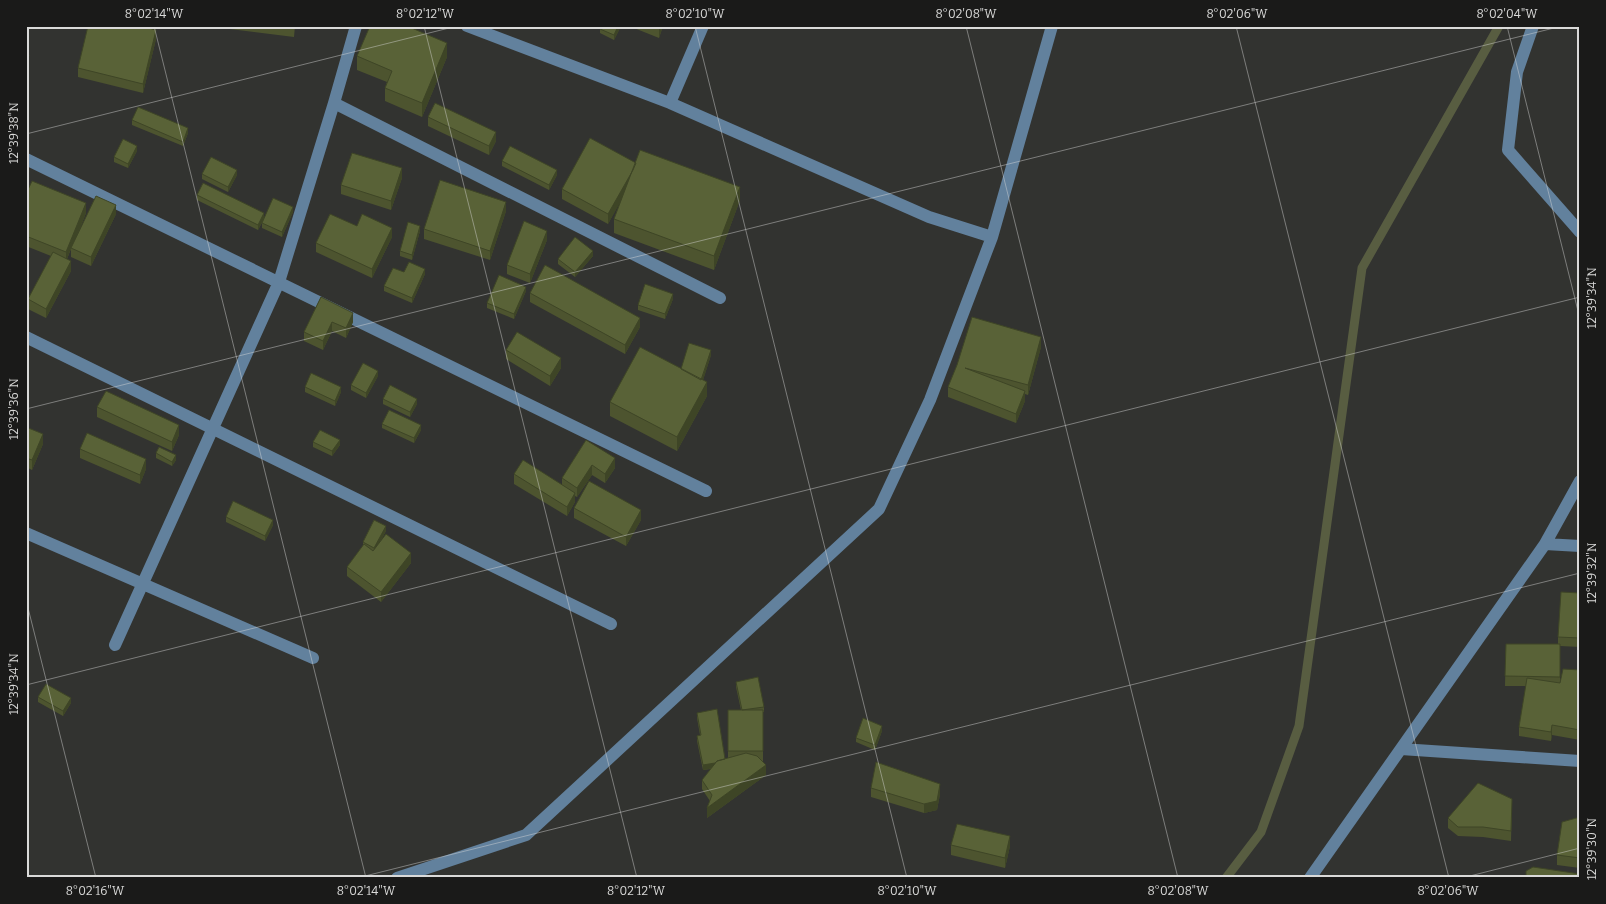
<svg xmlns="http://www.w3.org/2000/svg" width="1606" height="904" font-family="Bitter,serif">
<rect width="100%" height="100%" fill="#323330"/>
<g fill="none" stroke-linecap="round" stroke-linejoin="round">
<path stroke="#585d41" stroke-width="9" d="M 1226,878 L 1261,832 L 1299,726 L 1362,268 L 1499,26"/>
<path stroke="#62819d" stroke-width="12" d="M 467,26 L 670,103 L 929,217 L 992,237 L 1052,26
M 1533,26 L 1517,72 L 1508,150 L 1580,232
M 334,103 L 720,298
M 670,103 L 703,26
M 26,159 L 706,491
M 26,337 L 611,624
M 26,533 L 313,658
M 1545,544 L 1580,546
M 115,645 L 279,282 L 334,103 L 356,26
M 1401,749 L 1580,761
M 397,878 L 526,835 L 879,509 L 930,400 L 992,237
M 1310,878 L 1545,544 L 1580,481"/>
</g>
<path fill="#4d542f" d="M 206,26 L 295,26 L 294,37 Z
M 621,26 L 614,40 L 600,33 L 600,29 Z
M 629,26 L 663,26 L 659,38 Z
M 156,39 L 143,93 L 78,77 L 78,68 Z
M 357,56 L 447,57 L 422,117 L 385,101 L 385,88 L 387,82 L 357,70 Z
M 428,117 L 496,141 L 489,155 L 428,126 Z
M 132,120 L 188,133 L 183,146 L 132,125 Z
M 137,151 L 128,168 L 114,162 L 114,157 Z
M 502,161 L 557,175 L 549,190 L 502,166 Z
M 636,163 L 740,200 L 714,270 L 614,233 L 614,219 L 621,200 L 608,224 L 562,199 L 562,189 Z
M 202,174 L 237,175 L 228,192 L 202,179 Z
M 402,178 L 391,210 L 341,194 L 341,185 Z
M 26,194 L 86,213 L 77,236 L 116,214 L 91,266 L 71,257 L 71,249 L 67,259 L 71,271 L 46,318 L 28,309 L 28,299 L 51,256 L 26,246 Z
M 197,195 L 264,218 L 293,212 L 282,237 L 262,228 L 262,223 L 264,219 L 258,230 L 197,200 Z
M 506,211 L 490,260 L 424,239 L 424,229 Z
M 420,231 L 412,260 L 400,256 L 400,251 Z
M 392,237 L 372,278 L 316,252 L 316,243 Z
M 547,240 L 530,283 L 507,274 L 507,265 Z
M 593,256 L 575,277 L 558,264 L 558,259 Z
M 404,272 L 425,274 L 412,303 L 384,291 L 384,286 Z
M 526,291 L 514,319 L 487,308 L 487,303 Z
M 530,293 L 640,327 L 625,354 L 530,302 Z
M 321,297 L 353,322 L 346,338 L 332,331 L 323,350 L 304,341 L 304,332 Z
M 673,299 L 665,319 L 638,310 L 638,305 Z
M 1041,347 L 1028,395 L 1025,394 L 1025,401 L 1016,423 L 948,397 L 948,387 L 957,365 Z
M 506,350 L 561,368 L 550,386 L 506,359 Z
M 711,355 L 703,380 L 707,396 L 677,451 L 610,416 L 610,402 Z
M 378,376 L 366,398 L 351,390 L 351,385 Z
M 305,387 L 341,392 L 335,406 L 305,392 Z
M 383,399 L 417,404 L 410,417 L 383,404 Z
M 97,407 L 179,435 L 172,451 L 97,417 Z
M 382,424 L 421,430 L 414,443 L 382,428 Z
M 26,427 L 43,444 L 32,470 L 26,467 Z
M 586,440 L 615,468 L 605,483 L 592,475 L 577,497 L 575,496 L 575,502 L 567,516 L 514,484 L 514,474 L 562,485 L 562,478 Z
M 313,442 L 340,445 L 332,456 L 313,447 Z
M 80,449 L 146,469 L 140,484 L 80,458 Z
M 156,453 L 176,460 L 172,466 L 156,458 Z
M 574,508 L 641,520 L 626,546 L 574,518 Z
M 226,517 L 273,525 L 265,541 L 226,522 Z
M 386,531 L 380,542 L 411,563 L 381,602 L 347,576 L 347,567 L 363,546 L 363,542 Z
M 1580,593 L 1580,647 L 1560,646 L 1560,683 L 1580,670 L 1580,740 L 1552,735 L 1551,741 L 1519,736 L 1519,727 L 1526,686 L 1505,686 L 1506,644 L 1558,644 L 1558,637 Z
M 736,682 L 764,707 L 764,712 L 763,712 L 763,761 L 762,761 L 766,775 L 707,818 L 710,801 L 702,789 L 702,780 L 711,769 L 703,770 L 697,741 L 697,736 L 700,735 L 697,718 L 697,713 L 725,759 L 728,758 L 728,710 L 741,710 L 736,687 Z
M 38,697 L 71,703 L 63,716 L 38,702 Z
M 882,731 L 875,750 L 856,742 L 856,738 Z
M 871,788 L 940,794 L 937,810 L 924,813 L 871,797 Z
M 1512,799 L 1511,841 L 1483,837 L 1458,836 L 1448,828 L 1448,818 Z
M 1580,817 L 1580,868 L 1557,865 L 1557,855 Z
M 951,845 L 1010,846 L 1005,868 L 951,855 Z"/>
<path fill="#3e4526" d="M 618,26 L 621,26 L 614,40 L 614,35 Z
M 659,26 L 663,26 L 659,38 Z
M 156,30 L 156,39 L 143,93 L 143,84 Z
M 447,43 L 447,57 L 422,117 L 422,103 Z
M 29,55 L 29,65 L 26,75 L 26,65 Z
M 188,128 L 188,133 L 183,146 L 183,142 Z
M 496,132 L 496,141 L 489,155 L 489,146 Z
M 137,146 L 137,151 L 128,168 L 128,164 Z
M 637,163 L 637,173 L 608,224 L 608,214 Z
M 402,168 L 402,178 L 391,210 L 391,201 Z
M 237,170 L 237,175 L 228,192 L 228,187 Z
M 557,170 L 557,175 L 549,190 L 549,185 Z
M 29,171 L 29,176 L 26,182 L 26,177 Z
M 740,187 L 740,200 L 714,270 L 714,256 Z
M 506,202 L 506,211 L 490,260 L 490,251 Z
M 86,203 L 86,213 L 72,248 L 71,248 L 66,262 L 66,252 Z
M 116,205 L 116,214 L 91,266 L 91,257 Z
M 293,207 L 293,212 L 282,237 L 282,232 Z
M 264,213 L 264,218 L 258,230 L 258,225 Z
M 420,226 L 420,231 L 412,260 L 412,255 Z
M 392,228 L 392,237 L 372,278 L 372,269 Z
M 547,231 L 547,240 L 530,283 L 530,274 Z
M 593,251 L 593,256 L 575,277 L 575,272 Z
M 71,261 L 71,271 L 46,318 L 46,309 Z
M 425,269 L 425,274 L 412,303 L 412,298 Z
M 526,287 L 526,291 L 514,319 L 514,314 Z
M 673,294 L 673,299 L 665,319 L 665,314 Z
M 353,313 L 353,322 L 346,338 L 346,328 Z
M 640,318 L 640,327 L 625,354 L 625,345 Z
M 332,322 L 332,331 L 323,350 L 323,341 Z
M 1041,337 L 1041,347 L 1028,395 L 1028,385 Z
M 711,350 L 711,355 L 700,390 L 700,385 Z
M 561,358 L 561,368 L 550,386 L 550,376 Z
M 378,371 L 378,376 L 366,398 L 366,393 Z
M 707,382 L 707,396 L 677,451 L 677,437 Z
M 341,387 L 341,392 L 335,406 L 335,401 Z
M 1025,391 L 1025,401 L 1016,423 L 1016,414 Z
M 417,399 L 417,404 L 410,417 L 410,412 Z
M 179,425 L 179,435 L 172,451 L 172,442 Z
M 421,425 L 421,430 L 414,443 L 414,438 Z
M 43,434 L 43,444 L 32,470 L 32,460 Z
M 340,440 L 340,445 L 332,456 L 332,451 Z
M 176,455 L 176,460 L 172,466 L 172,462 Z
M 615,458 L 615,468 L 605,483 L 605,474 Z
M 146,459 L 146,469 L 140,484 L 140,475 Z
M 592,465 L 592,475 L 577,497 L 577,488 Z
M 575,493 L 575,502 L 567,516 L 567,507 Z
M 641,510 L 641,520 L 626,546 L 626,537 Z
M 273,520 L 273,525 L 265,541 L 265,536 Z
M 386,526 L 386,531 L 374,552 L 374,548 Z
M 411,553 L 411,563 L 381,602 L 381,592 Z
M 71,698 L 71,703 L 63,716 L 63,711 Z
M 1552,725 L 1552,735 L 1551,741 L 1551,732 Z
M 882,726 L 882,731 L 875,750 L 875,745 Z
M 725,761 L 725,766 L 703,770 L 703,765 Z
M 766,765 L 766,775 L 707,818 L 707,808 Z
M 940,784 L 940,794 L 937,810 L 924,813 L 924,804 Z
M 1010,836 L 1010,846 L 1005,868 L 1005,858 Z"/>
<path fill="#596237" stroke="#3e4526" d="M 88,26 L 141,26 L 156,30 L 143,84 L 78,68 Z
M 370,26 L 407,26 L 447,43 L 422,103 L 385,88 L 392,71 L 357,56 Z
M 601,26 L 618,26 L 614,35 L 600,29 Z
M 26,55 L 29,55 L 26,65 Z
M 435,103 L 496,132 L 489,146 L 428,117 Z
M 138,107 L 188,128 L 183,142 L 132,120 Z
M 590,138 L 636,163 L 633,170 L 608,214 L 562,189 Z
M 123,139 L 137,146 L 128,164 L 114,157 Z
M 510,146 L 557,170 L 549,185 L 502,161 Z
M 640,150 L 740,187 L 714,256 L 614,219 Z
M 352,153 L 402,168 L 391,201 L 341,185 Z
M 211,157 L 237,170 L 228,187 L 202,174 Z
M 26,170 L 29,171 L 26,177 Z
M 440,180 L 506,202 L 490,251 L 424,229 Z
M 32,181 L 86,203 L 66,252 L 26,236 L 26,194 Z
M 203,183 L 264,213 L 258,225 L 197,195 Z
M 96,196 L 116,205 L 91,257 L 71,248 Z
M 273,198 L 293,207 L 282,232 L 262,223 Z
M 330,214 L 357,226 L 362,214 L 392,228 L 372,269 L 316,243 Z
M 524,221 L 547,231 L 530,274 L 507,265 Z
M 408,222 L 420,226 L 412,255 L 400,251 Z
M 575,237 L 593,251 L 575,272 L 558,259 Z
M 53,252 L 71,261 L 46,309 L 28,299 Z
M 409,262 L 425,269 L 412,298 L 384,286 L 393,268 L 404,272 Z
M 545,265 L 640,318 L 625,345 L 530,293 Z
M 499,275 L 526,287 L 514,314 L 487,303 Z
M 645,284 L 673,294 L 665,314 L 638,305 Z
M 321,297 L 353,313 L 346,328 L 332,322 L 323,341 L 304,332 Z
M 972,317 L 1041,337 L 1028,385 L 965,368 L 1025,391 L 1016,414 L 948,387 L 957,365 Z
M 517,332 L 561,358 L 550,376 L 506,350 Z
M 689,343 L 711,350 L 701,380 L 681,369 Z
M 640,347 L 707,382 L 677,437 L 610,402 Z
M 363,363 L 378,371 L 366,393 L 351,385 Z
M 311,373 L 341,387 L 335,401 L 305,387 Z
M 390,385 L 417,399 L 410,412 L 383,399 Z
M 106,391 L 179,425 L 172,442 L 97,407 Z
M 389,410 L 421,425 L 414,438 L 382,424 Z
M 26,427 L 43,434 L 32,460 L 26,458 Z
M 320,430 L 340,440 L 332,451 L 313,442 Z
M 87,433 L 146,459 L 140,475 L 80,449 Z
M 586,440 L 615,458 L 605,474 L 592,465 L 577,488 L 562,478 Z
M 159,447 L 176,455 L 172,462 L 156,453 Z
M 523,460 L 575,493 L 567,507 L 514,474 Z
M 589,481 L 641,510 L 626,537 L 574,508 Z
M 233,501 L 273,520 L 265,536 L 226,517 Z
M 374,520 L 386,526 L 374,548 L 363,542 Z
M 386,534 L 411,553 L 381,592 L 347,567 L 364,544 L 373,551 Z
M 1561,592 L 1580,593 L 1580,638 L 1558,637 Z
M 1506,644 L 1560,644 L 1560,677 L 1505,676 Z
M 1563,669 L 1580,670 L 1580,730 L 1552,725 L 1551,732 L 1519,727 L 1527,678 L 1560,683 Z
M 758,677 L 764,707 L 742,710 L 736,682 Z
M 46,684 L 71,698 L 63,711 L 38,697 Z
M 717,709 L 725,759 L 717,761 L 715,763 L 703,765 L 697,736 L 701,735 L 697,713 Z
M 728,710 L 763,710 L 763,751 L 728,751 Z
M 863,718 L 882,726 L 875,745 L 856,738 Z
M 746,753 L 757,756 L 766,765 L 707,808 L 712,795 L 702,780 L 717,761 Z
M 876,762 L 940,784 L 937,801 L 924,804 L 871,788 Z
M 1478,783 L 1512,799 L 1511,831 L 1483,827 L 1458,827 L 1448,818 Z
M 1580,817 L 1580,858 L 1557,855 L 1562,822 Z
M 957,824 L 1010,836 L 1005,858 L 951,845 Z
M 1533,867 L 1580,874 L 1580,878 L 1526,878 L 1526,871 Z"/>
<path fill="none" stroke="#dadad9" stroke-width="1" stroke-opacity="0.45" d="M 154,26 L 366,878M 424,26 L 637,878M 695,26 L 907,878M 966,26 L 1178,878M 1236,26 L 1449,878M 1507,26 L 1580,319M 26,134 L 457,26M 26,409 L 1562,26M 26,600 L 96,878M 26,685 L 1580,297M 357,878 L 1580,573M 1462,878 L 1580,848"/>
<rect width="1606" height="904" fill="none" stroke="#1a1a19" stroke-width="55"/>
<rect x="28" y="28" width="1550" height="848" fill="none" stroke="#dadad9" stroke-width="2"/>
<g font-size="12" text-anchor="middle" fill="#dadad9">
<text x="154" y="18">8°02'14"W</text>
<text x="425" y="18">8°02'12"W</text>
<text x="695" y="18">8°02'10"W</text>
<text x="966" y="18">8°02'08"W</text>
<text x="1237" y="18">8°02'06"W</text>
<text x="1507" y="18">8°02'04"W</text>
<text transform="translate(14 133) rotate(-90)" y="4">12°39'38"N</text>
<text transform="translate(1592 298) rotate(-90)" y="4">12°39'34"N</text>
<text transform="translate(14 409) rotate(-90)" y="4">12°39'36"N</text>
<text transform="translate(1592 573) rotate(-90)" y="4">12°39'32"N</text>
<text transform="translate(14 684) rotate(-90)" y="4">12°39'34"N</text>
<text transform="translate(1592 849) rotate(-90)" y="4">12°39'30"N</text>
<text x="95" y="895">8°02'16"W</text>
<text x="366" y="895">8°02'14"W</text>
<text x="636" y="895">8°02'12"W</text>
<text x="907" y="895">8°02'10"W</text>
<text x="1178" y="895">8°02'08"W</text>
<text x="1448" y="895">8°02'06"W</text>
</g>
</svg>
